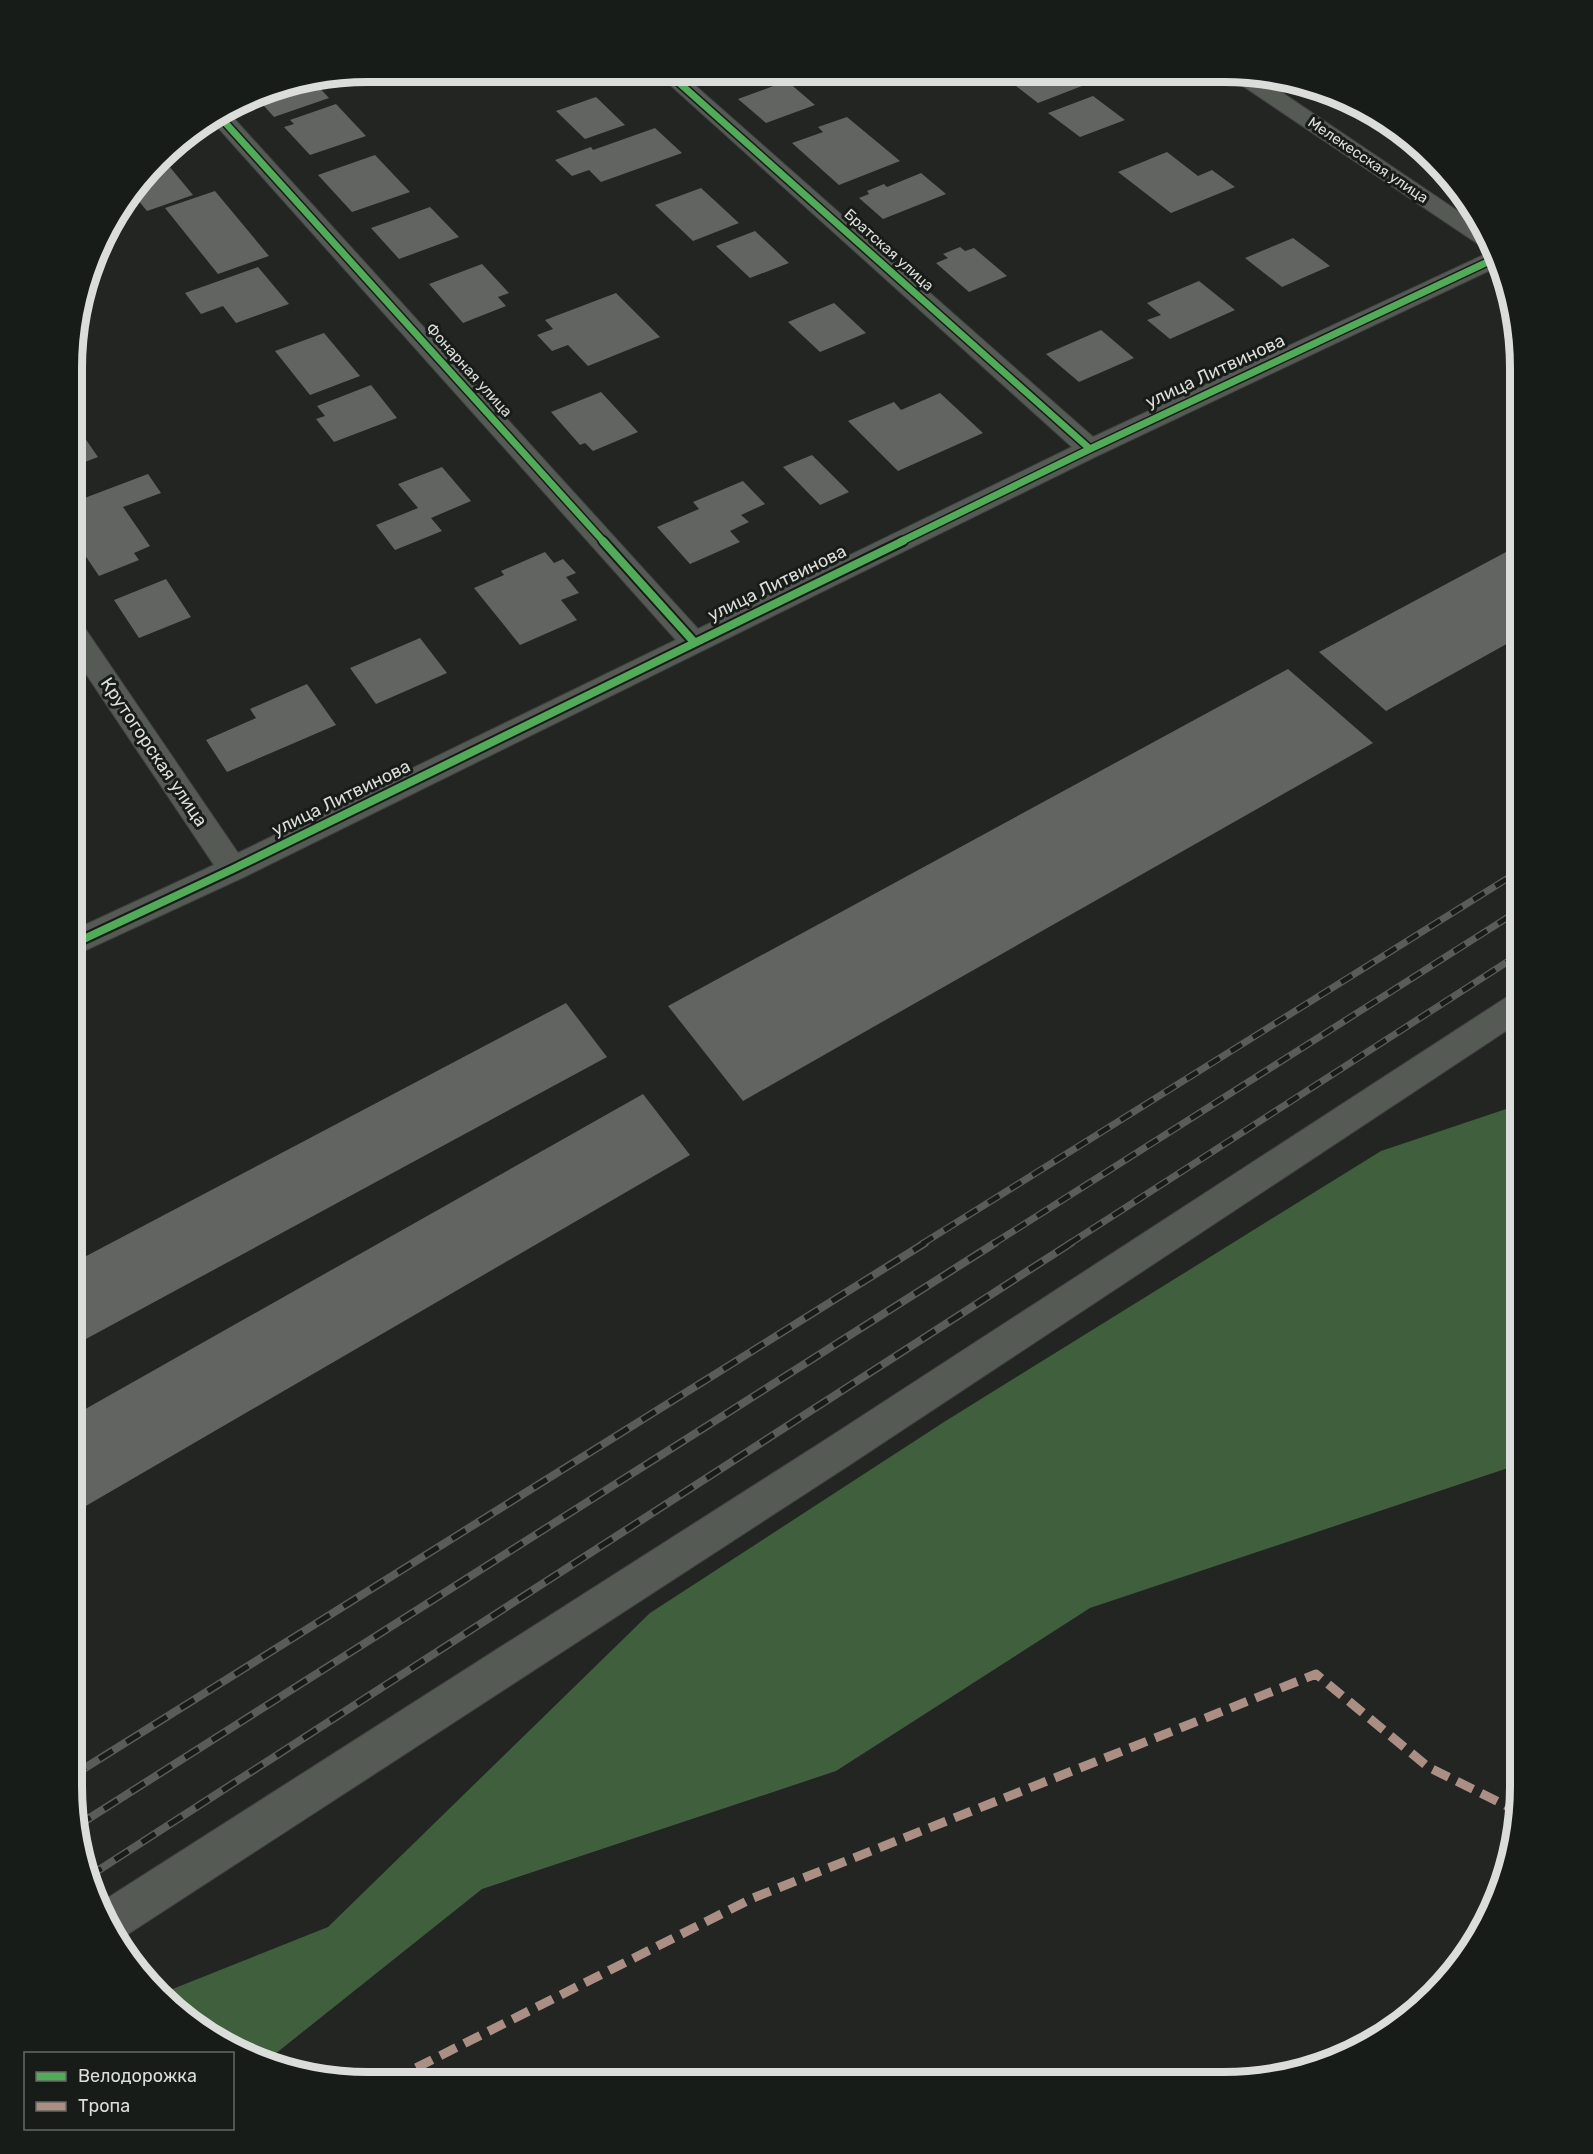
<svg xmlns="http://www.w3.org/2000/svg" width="1593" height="2154" font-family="Rubik,sans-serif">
<rect width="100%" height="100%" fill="#232522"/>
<path fill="#405f3d" d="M 1521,1104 L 1520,1464 L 1090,1608 L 836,1771 L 482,1889 L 265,2062 L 203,2032 L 160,1994 L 328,1927 L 650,1613 L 944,1422 L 1381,1151 Z"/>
<path fill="#626462" d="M 712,73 L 763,73 L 727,86 Z
M 1021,74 L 1065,74 L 1082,86 L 1038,103 L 1007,79 Z
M 313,81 L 329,98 L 274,117 L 256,97 L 273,88 Z
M 787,81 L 815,105 L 766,123 L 738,99 Z
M 1338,94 L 1378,116 L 1367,120 L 1332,96 Z
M 1093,96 L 1125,120 L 1080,137 L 1048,113 Z
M 596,97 L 625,125 L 585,139 L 556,111 Z
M 336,104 L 366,136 L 310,155 L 284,127 L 294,124 L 290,120 Z
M 847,117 L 900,161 L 839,185 L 792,143 L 823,132 L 818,127 Z
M 655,128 L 682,153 L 601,182 L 589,170 L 572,176 L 555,160 L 591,147 L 593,150 Z
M 1167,152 L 1198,176 L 1212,170 L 1235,187 L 1171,213 L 1118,172 Z
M 375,155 L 410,192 L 352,212 L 318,175 Z
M 169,166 L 193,195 L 147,211 L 133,194 L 152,171 Z
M 921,173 L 946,194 L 883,219 L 859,198 L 869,194 L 867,191 L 884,184 L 887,187 Z
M 701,188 L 739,223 L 693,241 L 655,205 Z
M 215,191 L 269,256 L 218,274 L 165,208 Z
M 430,207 L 459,237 L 399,259 L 371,228 Z
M 755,231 L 789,263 L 750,278 L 716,246 Z
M 1293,238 L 1330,266 L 1282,287 L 1245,258 Z
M 960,247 L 965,251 L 974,248 L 1007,276 L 969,292 L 936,263 L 948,258 L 943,254 Z
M 482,264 L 509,293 L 498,297 L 506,306 L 463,323 L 429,284 Z
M 258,267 L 289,304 L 236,323 L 223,306 L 201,314 L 185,293 Z
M 1199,281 L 1235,310 L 1170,339 L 1147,320 L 1161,315 L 1147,303 Z
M 616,293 L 660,337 L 588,366 L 568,345 L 552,351 L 537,335 L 553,329 L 545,320 Z
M 834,303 L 866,333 L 820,352 L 788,322 Z
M 1101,330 L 1134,358 L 1079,382 L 1046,354 Z
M 324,333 L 360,376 L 310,395 L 275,351 Z
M 371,385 L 397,418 L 334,442 L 316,419 L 325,416 L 317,406 Z
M 601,392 L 638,432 L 593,451 L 585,443 L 580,445 L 551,412 Z
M 940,393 L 983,433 L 898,471 L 848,421 L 894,402 L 901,410 Z
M 82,434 L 98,457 L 74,466 L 74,437 Z
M 812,455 L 849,492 L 820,505 L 783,467 Z
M 442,467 L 471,501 L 431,518 L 442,531 L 395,550 L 376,525 L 418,508 L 398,484 Z
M 148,474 L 161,493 L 123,507 L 150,546 L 134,553 L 139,560 L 99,576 L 74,539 L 74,502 Z
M 743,481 L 765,504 L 741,515 L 749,522 L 730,531 L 740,542 L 690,564 L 657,527 L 699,509 L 693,502 Z
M 1521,544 L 1521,636 L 1386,711 L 1319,652 Z
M 545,552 L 554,563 L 563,559 L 576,573 L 566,577 L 579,593 L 561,600 L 577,620 L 520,645 L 474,588 L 504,575 L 501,571 Z
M 166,579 L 191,617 L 139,638 L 114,600 Z
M 420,638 L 447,673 L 376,704 L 350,668 Z
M 1288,669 L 1373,743 L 743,1101 L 668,1006 Z
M 307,684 L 336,725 L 227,772 L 206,740 L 256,718 L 250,709 Z
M 566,1003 L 607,1057 L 73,1346 L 73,1263 Z
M 643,1094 L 690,1155 L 72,1514 L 73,1416 Z"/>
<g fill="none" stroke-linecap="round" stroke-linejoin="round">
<defs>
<path id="minor" d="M 657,73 L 681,73 L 1093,437 L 1490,252 L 1234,80 L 1232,74 L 1256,75 L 1486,230 L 1501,265 L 1099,455 L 244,877 L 73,956 L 74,930 L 214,865 L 74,656 L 74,624 L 84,627 L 238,853 L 676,640 L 213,122 L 229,113 L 698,629 L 1072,447 Z
M 1521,991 L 1521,1021 L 851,1464 L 122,1938 L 118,1940 L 103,1917 L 98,1904 L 825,1440 L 1510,995 Z"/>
</defs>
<use href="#minor" stroke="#404240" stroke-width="2"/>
<use href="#minor" fill="#555a55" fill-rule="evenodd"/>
<defs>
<path id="rail-far1" d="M 922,1244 L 1521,870
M 993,1244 L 1521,909
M 1069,1244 L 1521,953"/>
<path id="rail" d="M 72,1776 L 925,1243
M 77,1826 L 995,1243
M 88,1877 L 1071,1243"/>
</defs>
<use href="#rail-far1" stroke="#595d59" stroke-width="7"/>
<use href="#rail" stroke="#595d59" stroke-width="8"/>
<use href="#rail-far1" stroke="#181c18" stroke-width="4.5" stroke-dasharray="13" stroke-linecap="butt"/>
<use href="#rail" stroke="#181c18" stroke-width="5" stroke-dasharray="16" stroke-linecap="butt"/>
<path stroke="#ac8f84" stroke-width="9" stroke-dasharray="18 9" stroke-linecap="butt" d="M 392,2080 L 753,1898 L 1316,1674 L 1428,1767 L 1519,1812"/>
<defs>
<path id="cycleway-far1" d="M 668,73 L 1090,449
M 221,118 L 604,542
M 900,542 L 1090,449 L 1498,257"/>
<path id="cycleway" d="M 603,541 L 694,642
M 73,944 L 233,869 L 903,541"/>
</defs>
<use href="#cycleway-far1" stroke="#181c18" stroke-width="10"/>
<use href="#cycleway" stroke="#181c18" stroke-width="12"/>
<use href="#cycleway-far1" stroke="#51ab58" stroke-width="7"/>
<use href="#cycleway" stroke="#51ab58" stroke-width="8"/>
</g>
<g text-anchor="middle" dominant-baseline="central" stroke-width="6" stroke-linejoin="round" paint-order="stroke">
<g font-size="15" fill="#daddda" stroke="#181c18">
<text transform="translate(1368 160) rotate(34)">Мелекесская улица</text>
<text transform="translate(889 250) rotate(42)">Братская улица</text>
<text transform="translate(469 370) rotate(48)">Фонарная улица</text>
</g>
<g font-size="18" fill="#daddda" stroke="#181c18">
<text transform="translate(1215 371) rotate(-25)">улица Литвинова</text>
<text transform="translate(777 583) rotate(-26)">улица Литвинова</text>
<text transform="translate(154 752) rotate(56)">Крутогорская улица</text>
<text transform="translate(341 798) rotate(-26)">улица Литвинова</text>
</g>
</g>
<path d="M0 0H1593V2154H0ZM368 82H1224A286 286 0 0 1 1510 368V1786A286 286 0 0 1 1224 2072H368A286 286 0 0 1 82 1786V368A286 286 0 0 1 368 82Z" fill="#181c18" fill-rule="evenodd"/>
<path fill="none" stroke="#daddda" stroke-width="8" d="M368 82H1224A286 286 0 0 1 1510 368V1786A286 286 0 0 1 1224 2072H368A286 286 0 0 1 82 1786V368A286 286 0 0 1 368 82Z"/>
<rect x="24" y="2052" width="210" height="78" fill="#181c18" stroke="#666966" stroke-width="1.5"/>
<rect x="36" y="2072" width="30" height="9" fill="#51ab58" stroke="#666966" stroke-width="1.5"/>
<text x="78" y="2082" font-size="18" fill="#daddda">Велодорожка</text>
<rect x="36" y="2102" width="30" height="9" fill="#ac8f84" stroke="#666966" stroke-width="1.5"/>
<text x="78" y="2112" font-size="18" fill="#daddda">Тропа</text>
</svg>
